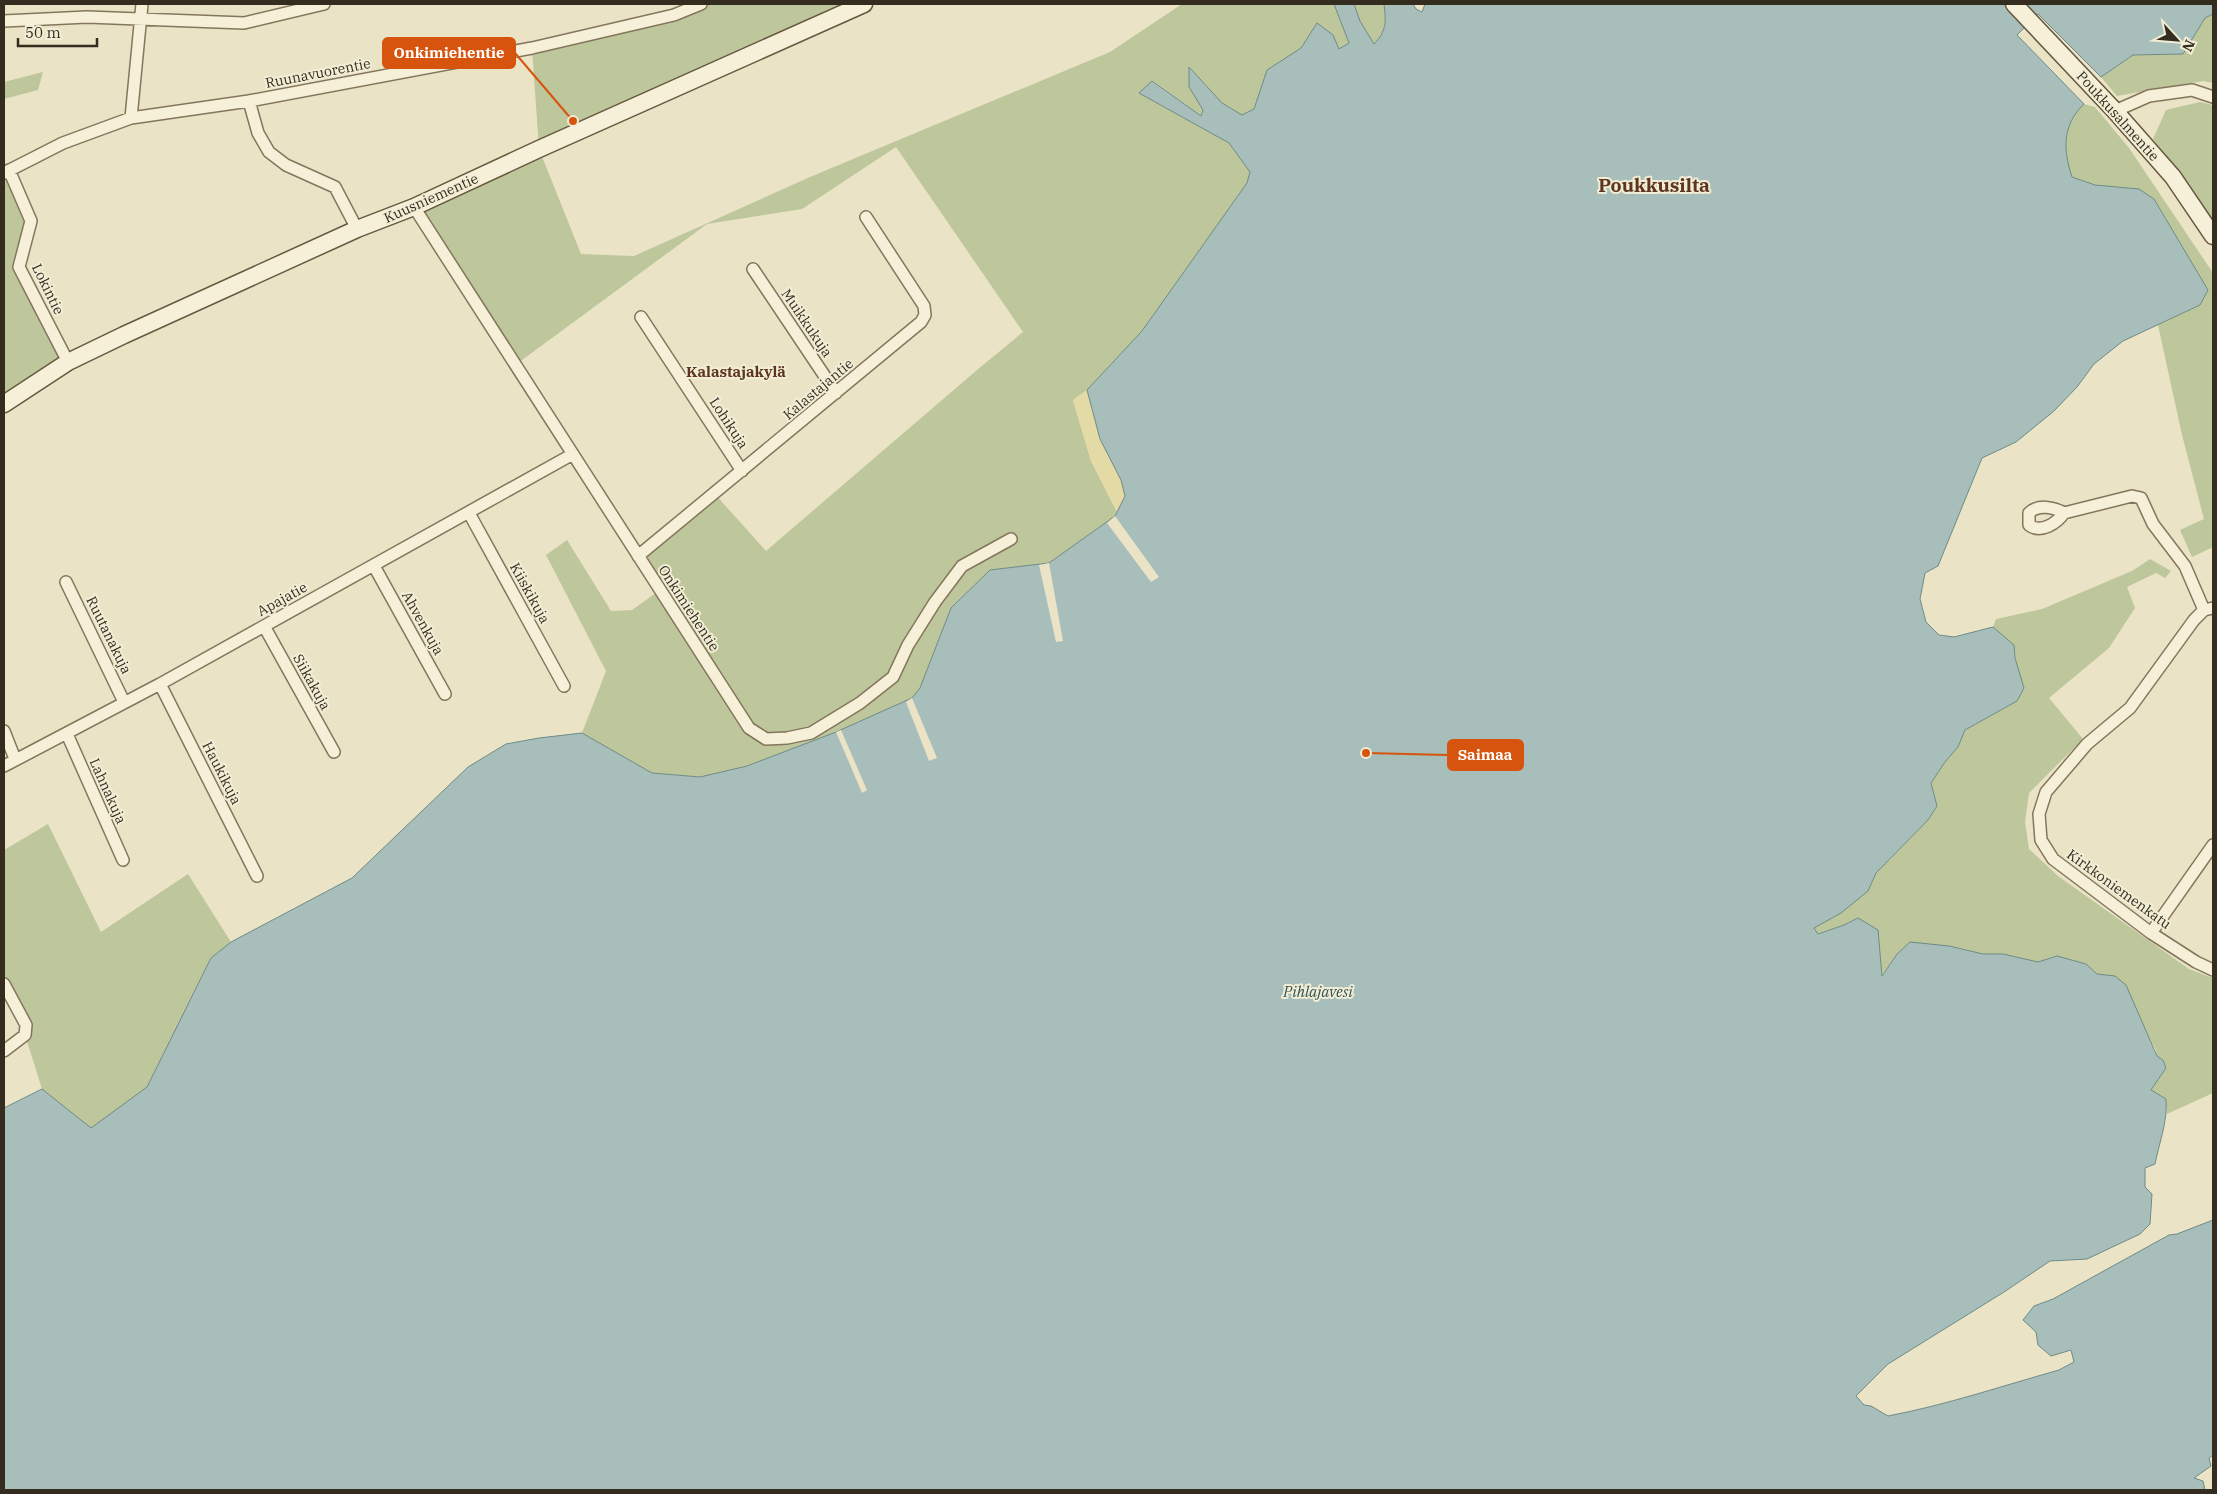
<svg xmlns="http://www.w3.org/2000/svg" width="2217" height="1494" font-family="'IBM Plex Serif',serif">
<rect width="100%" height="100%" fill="#eae3c6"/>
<path fill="#bdc79b" d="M 701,4 L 864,4 L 539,149 L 581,254 L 634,256 L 810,177 L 1110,52 L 1182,4 L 1334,4 L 1349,43 L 1339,49 L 1317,23 L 1301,48 L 1267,70 L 1254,110 L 1242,116 L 1222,103 L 1189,67 L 1189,87 L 1203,110 L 1201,116 L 1153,81 L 1139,93 L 1229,143 L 1250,172 L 1247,183 L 1142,331 L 1087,390 L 1073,400 L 1091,461 L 1117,512 L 1115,516 L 1049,563 L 990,570 L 951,608 L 920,688 L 912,698 L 836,732 L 747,766 L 700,777 L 652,773 L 582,733 L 606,671 L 546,555 L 567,540 L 611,611 L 632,610 L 660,590 L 638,556 L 714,493 L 766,551 L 977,370 L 1023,332 L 896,147 L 802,209 L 707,224 L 518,363 L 414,207 L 539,149 L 532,48 Z
M 1354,4 L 1384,4 C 1386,21 1387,31 1374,44 L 1360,21 Z
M 2213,14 L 2213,83 L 2203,81 L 2117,96 L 2101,77 L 2133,55 L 2183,54 L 2205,18 Z
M 43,72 L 38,90 L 4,99 L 4,82 Z
M 2200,102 L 2213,105 L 2213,224 L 2153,139 L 2166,110 Z
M 2084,104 L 2095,107 L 2129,148 L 2213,273 L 2213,547 L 2192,557 L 2180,530 L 2204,519 L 2182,435 L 2158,325 L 2200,305 L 2208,290 L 2154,199 L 2139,189 L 2095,185 L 2072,177 C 2063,150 2062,125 2084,104 Z
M 4,173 L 31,221 L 19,267 L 63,360 L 4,397 Z
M 2150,559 L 2171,571 L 2165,578 L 2156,573 L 2127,587 L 2135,608 L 2109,648 L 2049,698 L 2083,739 L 2029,793 L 2025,822 L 2029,849 L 2058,876 L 2189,969 L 2213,978 L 2213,1093 L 2167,1114 L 2166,1099 L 2151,1090 L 2166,1068 L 2163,1060 L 2157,1056 L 2156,1050 L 2115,976 L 2097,974 L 2086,964 L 2057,956 L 2038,962 L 2003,954 L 1983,954 L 1949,946 L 1897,954 L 1881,976 L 1858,918 L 1844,925 L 1817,934 L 1814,928 L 1867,891 L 1876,873 L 1928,820 L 1937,806 L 1931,783 L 1945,762 L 1958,747 L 1965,730 L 2017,701 L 2024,688 L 2015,658 L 2014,645 L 1993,627 L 1996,619 L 2042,609 L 2132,571 Z
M 48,824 L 101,932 L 188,874 L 231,942 L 211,958 L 147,1087 L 91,1129 L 42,1089 L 25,1035 L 4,984 L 4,850 Z"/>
<path fill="#e4daa5" d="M 1087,390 L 1100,439 L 1121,480 L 1125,496 L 1117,512 L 1091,461 L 1073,400 Z"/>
<path fill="#a7beba" stroke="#6e8b87" d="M 1334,4 L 1354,4 L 1360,21 L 1374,44 C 1387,31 1386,21 1384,4 L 1413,4 L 1416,9 L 1422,12 L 1425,4 L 2213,4 L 2213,14 L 2205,18 L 2183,54 L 2133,55 L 2101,77 L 2038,14 L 2017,35 L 2084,104 C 2062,125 2063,150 2072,177 L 2095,185 L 2139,189 L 2154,199 L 2208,290 L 2200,305 L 2123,341 L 2094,364 L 2077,387 L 2054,411 L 2016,442 L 1982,458 L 1938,566 L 1925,573 L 1920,599 L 1926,622 L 1939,635 L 1954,637 L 1993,627 L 2014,645 L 2015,658 L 2024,688 L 2017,701 L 1965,730 L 1958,747 L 1945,762 L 1931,783 L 1937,806 L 1928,820 L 1876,873 L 1868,891 L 1841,913 L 1814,928 L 1818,934 L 1844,925 L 1858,918 L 1878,930 L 1882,976 L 1897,954 L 1910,942 L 1949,946 L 1983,954 L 2003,954 L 2038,962 L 2057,956 L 2086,964 L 2097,974 L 2115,976 L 2126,985 L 2157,1056 L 2163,1060 L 2166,1068 L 2151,1090 L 2166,1099 C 2168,1121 2159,1143 2155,1164 L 2145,1168 L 2145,1187 L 2152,1194 L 2150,1224 L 2140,1234 L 2087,1259 L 2050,1261 L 2004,1292 L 1888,1364 L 1856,1396 L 1864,1405 L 1871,1406 L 1888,1416 C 1946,1405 2002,1386 2059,1370 L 2074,1362 L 2071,1350 L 2051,1356 L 2038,1345 L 2036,1332 L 2023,1320 L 2034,1306 L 2053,1299 L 2169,1235 L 2177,1234 L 2213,1220 L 2213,1455 L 2209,1458 L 2211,1466 L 2194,1478 L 2203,1481 L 2205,1490 L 4,1490 L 4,1108 L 42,1089 L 91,1128 L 147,1087 L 211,958 L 231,942 L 352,878 L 468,767 L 506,744 L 539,738 L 582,733 L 652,773 L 700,777 L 747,766 L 836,732 L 912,698 L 920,688 L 951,608 L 990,570 L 1049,563 L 1115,516 L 1125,496 L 1121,480 L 1100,439 L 1087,390 L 1142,331 L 1247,183 L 1250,172 L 1229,143 L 1139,93 L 1152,81 L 1201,116 L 1203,110 L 1189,87 L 1189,67 L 1222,103 L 1242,115 L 1254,109 L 1267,70 L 1301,48 L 1317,23 L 1333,35 L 1339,49 L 1349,43 Z"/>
<path fill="#eae3c6" d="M 1115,516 L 1159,577 L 1151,582 L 1107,523 Z
M 1049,563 L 1063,641 L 1056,642 L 1039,565 Z
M 912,698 L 937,758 L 929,761 L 906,702 Z
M 841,730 L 867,790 L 862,793 L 836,732 Z"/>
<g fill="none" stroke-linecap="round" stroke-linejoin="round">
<defs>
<path id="street" d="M 4,21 L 87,17 L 244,23 L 324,4
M 249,101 L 258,133 L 269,152 L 286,165 L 335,187 L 357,229
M 2115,111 L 2149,96 L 2192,90 L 2213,97
M 131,118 L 142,4
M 9,170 L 31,221 L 19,267 L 68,362
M 4,173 L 63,143 L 131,118 L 249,101 L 532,48 L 674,15 L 701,4
M 414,207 L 749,728 L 766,739 L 787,738 L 811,733 L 860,703 L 893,677 L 908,645 L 935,602 L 962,566 L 1011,539
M 753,269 L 836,393
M 641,317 L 742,471
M 469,513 L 564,686
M 2064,513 C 2057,523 2041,534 2029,525 L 2029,513 C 2038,504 2054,507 2064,513 L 2132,496 L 2141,498 L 2153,524 L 2185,566 L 2204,610
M 638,556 L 921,322 L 925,315 L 924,306 L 866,217
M 374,566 L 445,694
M 66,582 L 124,702
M 2213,608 L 2204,610 L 2194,620 L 2130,708 L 2087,744 L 2046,792 L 2039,814 L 2041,840 L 2053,859 L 2151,933 L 2196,962 L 2213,970
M 264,626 L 334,752
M 160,684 L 257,876
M 4,731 L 15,759
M 67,734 L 123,860
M 4,766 L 160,684 L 573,454
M 2151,933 L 2213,845
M 4,984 L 26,1025 L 25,1035 L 4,1051"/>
<path id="secondary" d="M 2014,4 L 2115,111 L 2173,177 L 2213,236
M 4,404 L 68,362 L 124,335 L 357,229 L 414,207 L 539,149 L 864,4"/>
</defs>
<use href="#street" stroke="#84765d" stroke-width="14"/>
<use href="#secondary" stroke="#665740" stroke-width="19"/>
<use href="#street" stroke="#f6f0d8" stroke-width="11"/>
<use href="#secondary" stroke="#f6f0d8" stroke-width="16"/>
</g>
<g text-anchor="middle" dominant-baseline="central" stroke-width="4" stroke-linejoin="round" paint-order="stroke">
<g font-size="14" fill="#352c20" stroke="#f2edd5">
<text transform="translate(318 73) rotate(-11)">Ruunavuorentie</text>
<text transform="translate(2118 116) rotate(48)">Poukkusalmentie</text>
<text transform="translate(431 198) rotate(-24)">Kuusniementie</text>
<text transform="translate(48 289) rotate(64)">Lokintie</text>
<text transform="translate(807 323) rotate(56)">Muikkukuja</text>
<text transform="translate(818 389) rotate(-40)">Kalastajantie</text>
<text transform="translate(729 423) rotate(57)">Lohikuja</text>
<text transform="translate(530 593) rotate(61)">Kiiskikuja</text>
<text transform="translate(282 599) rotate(-29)">Apajatie</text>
<text transform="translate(689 608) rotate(57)">Onkimiehentie</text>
<text transform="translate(423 623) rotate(61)">Ahvenkuja</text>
<text transform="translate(109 635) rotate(64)">Ruutanakuja</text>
<text transform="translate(312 682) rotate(61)">Siikakuja</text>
<text transform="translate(222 773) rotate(63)">Haukikuja</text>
<text transform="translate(108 791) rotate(66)">Lahnakuja</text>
<text transform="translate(2119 889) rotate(36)">Kirkkoniemenkatu</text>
</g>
<g font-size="15" font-weight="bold" fill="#5e3523" stroke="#f2edd5">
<text x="736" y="371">Kalastajakylä</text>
</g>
<g font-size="15" font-style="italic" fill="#305254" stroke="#f2edd5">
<text x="1318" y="991">Pihlajavesi</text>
</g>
<g font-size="19" font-weight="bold" fill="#5e3523" stroke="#f2edd5">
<text x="1654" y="185">Poukkusilta</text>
</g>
</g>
<path fill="none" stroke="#d6540e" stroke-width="2" d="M573 121L515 53M1366 753L1448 755"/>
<g fill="#d6540e" stroke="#f2edd5" stroke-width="2">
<circle cx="573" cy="121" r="5"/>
<circle cx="1366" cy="753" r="5"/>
</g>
<g fill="#d6540e" stroke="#d6540e" stroke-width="2">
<rect x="383" y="38" width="132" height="30" rx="5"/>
<rect x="1448" y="740" width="75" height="30" rx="5"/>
</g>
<g font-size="15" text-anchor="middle" font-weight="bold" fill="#fff">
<text x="449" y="58">Onkimiehentie</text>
<text x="1485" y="760">Saimaa</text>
</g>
<rect width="2217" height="1494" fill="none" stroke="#352c20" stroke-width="10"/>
<g transform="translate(2177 40) rotate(116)" stroke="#f2edd5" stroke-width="4" paint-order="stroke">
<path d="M0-4L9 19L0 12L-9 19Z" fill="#352c20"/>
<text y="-8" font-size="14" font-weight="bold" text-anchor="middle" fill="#352c20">N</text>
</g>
<path d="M18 38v8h79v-8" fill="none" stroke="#352c20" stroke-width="2.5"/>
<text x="25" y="38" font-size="15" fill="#352c20" stroke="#f2edd5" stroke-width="4" paint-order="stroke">50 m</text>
</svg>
